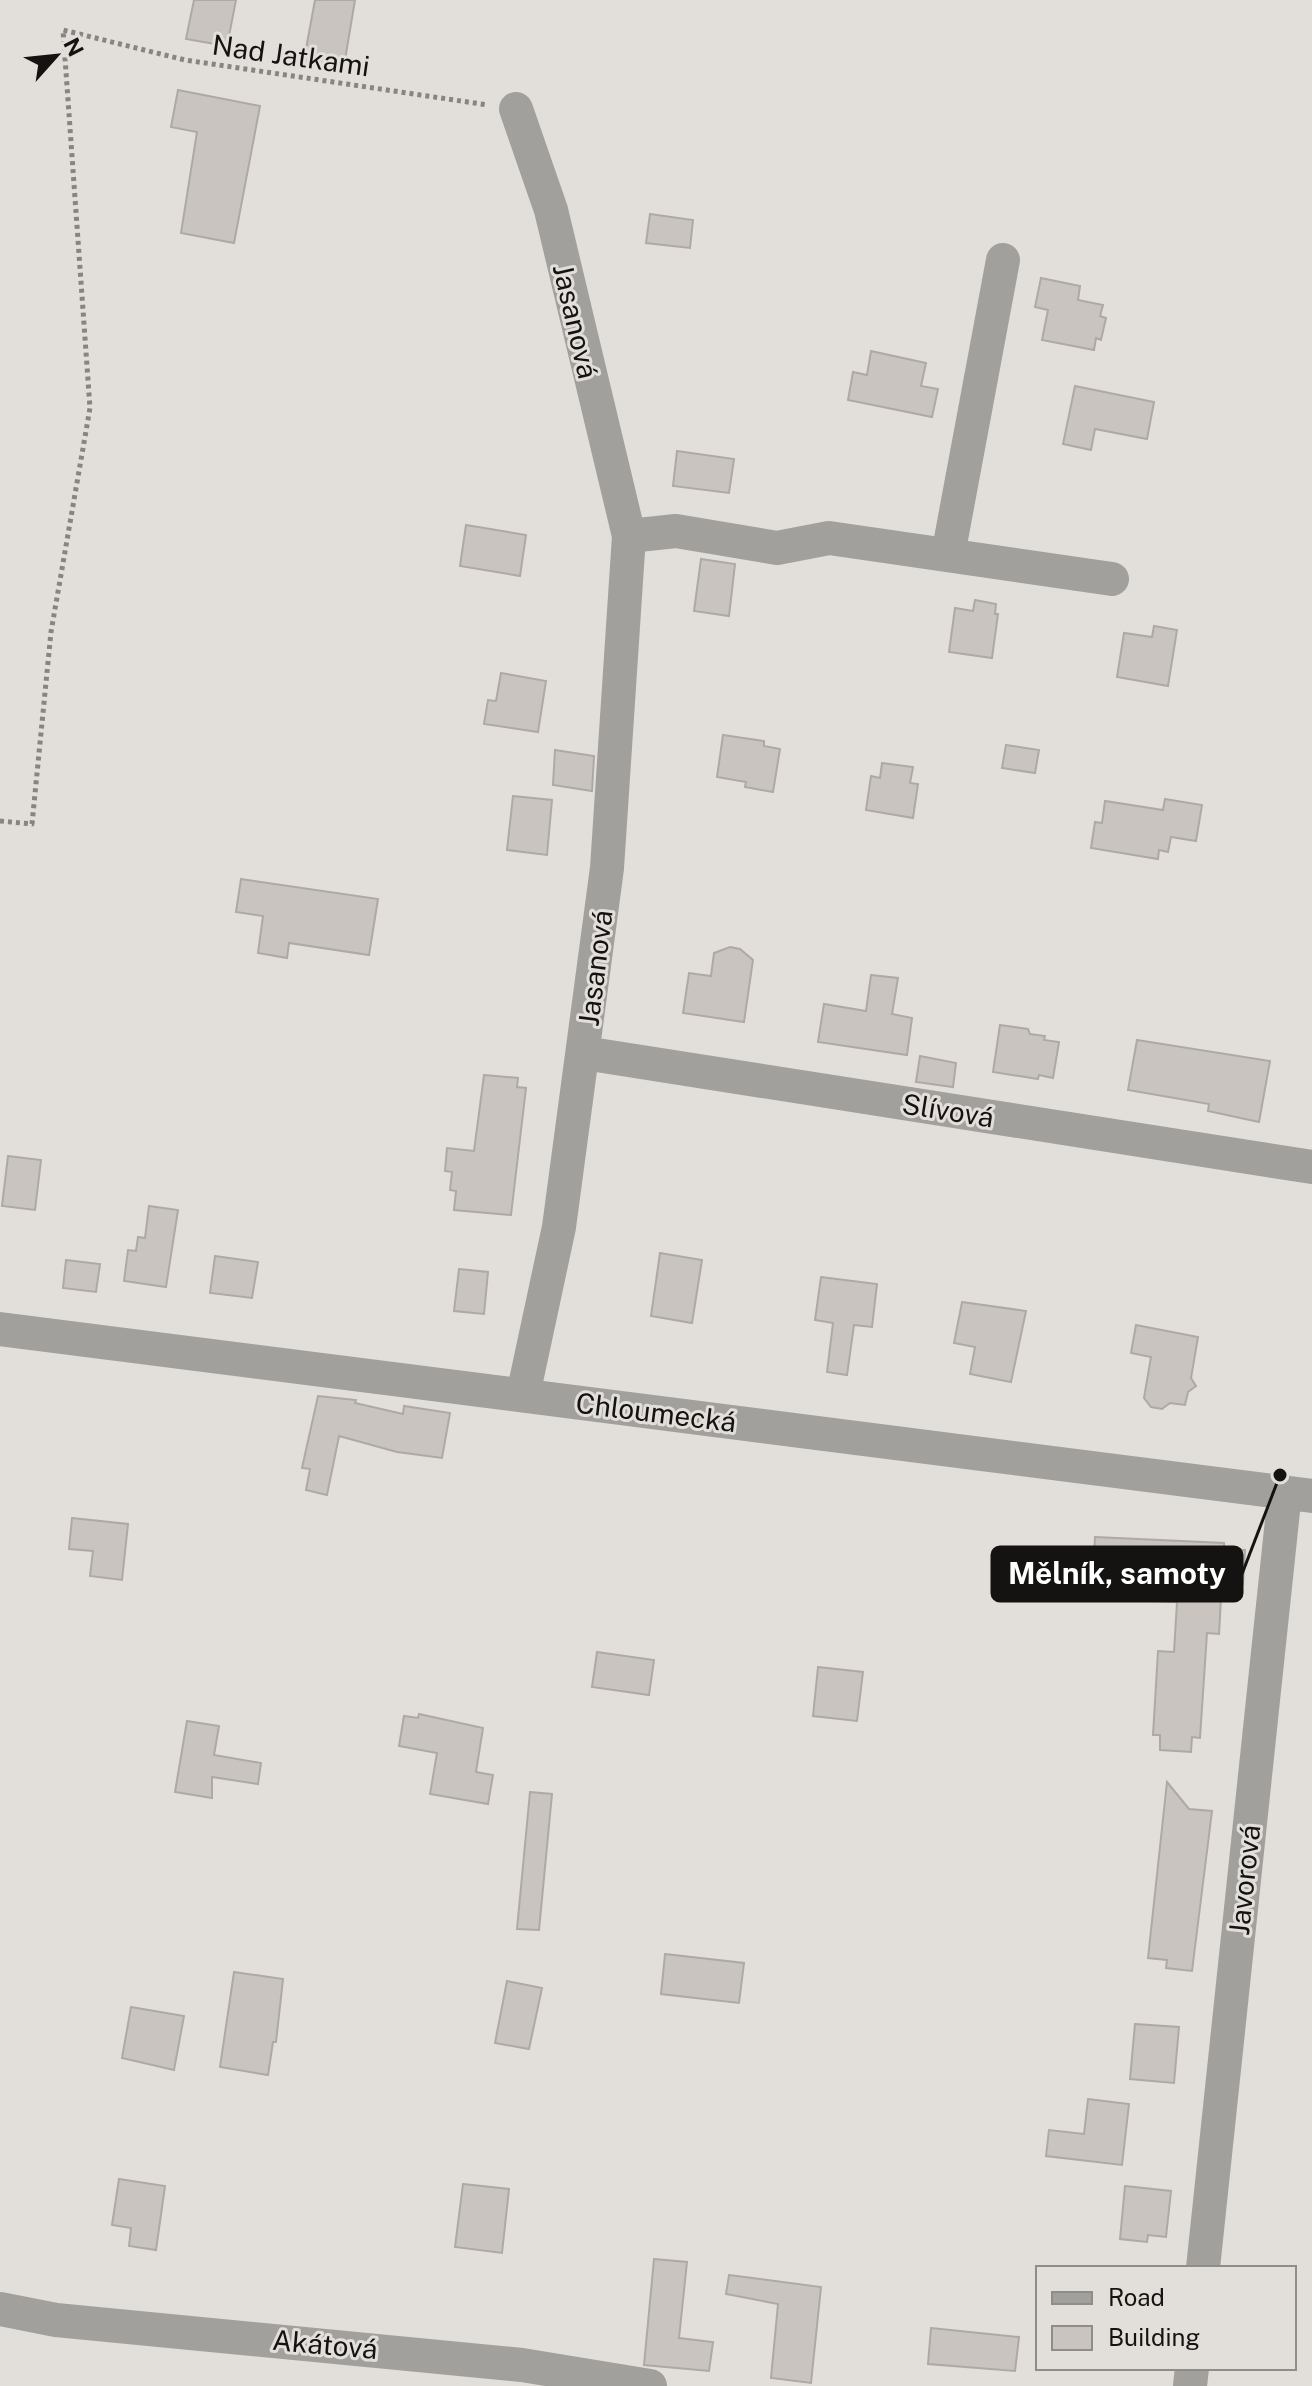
<svg xmlns="http://www.w3.org/2000/svg" width="1312" height="2386" font-family="'Public Sans',sans-serif">
<rect width="100%" height="100%" fill="#e2ded9"/>
<path fill="#c9c4c0" stroke="#aea9a5" stroke-width="2" d="M 194,0 L 236,0 L 227,46 L 186,39 Z
M 315,0 L 355,0 L 343,72 L 303,65 Z
M 178,90 L 260,106 L 234,243 L 181,233 L 197,132 L 171,127 Z
M 650,214 L 693,220 L 690,248 L 646,243 Z
M 1041,278 L 1080,286 L 1078,300 L 1103,305 L 1100,316 L 1106,318 L 1101,340 L 1096,338 L 1094,350 L 1042,340 L 1048,310 L 1035,307 Z
M 871,351 L 926,363 L 921,386 L 938,389 L 932,417 L 848,400 L 853,372 L 867,375 Z
M 1075,386 L 1154,402 L 1147,439 L 1095,429 L 1091,450 L 1063,444 Z
M 677,451 L 734,459 L 729,493 L 673,486 Z
M 466,525 L 526,535 L 520,576 L 460,566 Z
M 701,559 L 735,564 L 729,616 L 694,611 Z
M 975,600 L 996,604 L 995,614 L 998,614 L 992,658 L 949,652 L 955,608 L 973,611 Z
M 1154,626 L 1177,630 L 1168,686 L 1117,677 L 1124,633 L 1152,637 Z
M 501,673 L 546,681 L 538,732 L 484,724 L 488,700 L 496,701 Z
M 723,735 L 764,741 L 764,746 L 780,749 L 773,792 L 745,787 L 746,782 L 717,777 Z
M 1006,745 L 1039,750 L 1035,773 L 1002,768 Z
M 555,750 L 594,756 L 592,791 L 553,785 Z
M 882,763 L 913,767 L 910,783 L 918,784 L 913,818 L 866,810 L 871,776 L 880,778 Z
M 513,796 L 552,800 L 547,855 L 507,850 Z
M 1165,799 L 1202,805 L 1196,841 L 1171,837 L 1168,852 L 1159,850 L 1158,859 L 1091,848 L 1095,822 L 1102,823 L 1105,801 L 1163,810 Z
M 241,879 L 378,899 L 369,955 L 289,943 L 287,958 L 258,953 L 263,916 L 236,912 Z
M 730,947 L 740,949 L 753,960 L 744,1022 L 683,1013 L 689,973 L 711,976 L 714,953 Z
M 871,975 L 898,978 L 892,1014 L 912,1018 L 907,1055 L 818,1042 L 824,1004 L 866,1011 Z
M 1000,1025 L 1028,1029 L 1030,1034 L 1045,1036 L 1044,1040 L 1059,1042 L 1053,1078 L 1039,1075 L 1038,1079 L 993,1072 Z
M 1137,1040 L 1270,1061 L 1259,1122 L 1208,1111 L 1209,1104 L 1128,1090 Z
M 920,1056 L 956,1063 L 953,1087 L 916,1082 Z
M 484,1075 L 518,1078 L 517,1087 L 526,1088 L 511,1215 L 454,1210 L 456,1191 L 450,1190 L 452,1172 L 445,1171 L 447,1148 L 474,1151 Z
M 8,1156 L 41,1160 L 35,1210 L 2,1206 Z
M 149,1206 L 178,1210 L 166,1287 L 124,1281 L 128,1250 L 136,1251 L 138,1237 L 145,1238 Z
M 660,1253 L 702,1260 L 692,1323 L 651,1316 Z
M 215,1256 L 258,1262 L 252,1298 L 210,1293 Z
M 66,1260 L 100,1264 L 96,1292 L 63,1288 Z
M 459,1269 L 488,1272 L 484,1314 L 454,1311 Z
M 821,1277 L 877,1284 L 872,1327 L 854,1325 L 847,1375 L 827,1372 L 833,1323 L 815,1320 Z
M 962,1302 L 1026,1311 L 1011,1382 L 970,1374 L 975,1347 L 954,1343 Z
M 1136,1325 L 1198,1337 L 1191,1378 L 1196,1386 L 1188,1392 L 1185,1405 L 1170,1403 L 1162,1409 L 1151,1407 L 1144,1398 L 1151,1357 L 1131,1353 Z
M 318,1396 L 356,1400 L 355,1403 L 403,1414 L 404,1406 L 450,1413 L 442,1458 L 397,1452 L 339,1436 L 327,1495 L 306,1490 L 310,1469 L 302,1468 Z
M 72,1518 L 128,1524 L 122,1580 L 90,1576 L 93,1551 L 69,1549 Z
M 1095,1537 L 1224,1543 L 1224,1549 L 1245,1550 L 1243,1584 L 1232,1583 L 1231,1598 L 1221,1598 L 1219,1634 L 1207,1633 L 1200,1738 L 1192,1737 L 1191,1752 L 1160,1750 L 1160,1735 L 1153,1735 L 1158,1651 L 1174,1652 L 1177,1602 L 1092,1598 Z
M 597,1652 L 654,1660 L 649,1695 L 592,1687 Z
M 818,1667 L 863,1672 L 857,1721 L 813,1716 Z
M 419,1714 L 483,1728 L 476,1772 L 493,1775 L 488,1804 L 430,1794 L 437,1753 L 399,1746 L 404,1716 L 418,1718 Z
M 187,1721 L 219,1726 L 214,1755 L 261,1763 L 258,1784 L 212,1777 L 212,1798 L 175,1792 Z
M 1167,1782 L 1189,1809 L 1212,1811 L 1192,1971 L 1166,1968 L 1167,1960 L 1148,1958 Z
M 530,1792 L 552,1794 L 539,1930 L 517,1929 Z
M 665,1954 L 744,1963 L 739,2003 L 661,1994 Z
M 234,1972 L 283,1979 L 276,2042 L 273,2042 L 268,2075 L 220,2067 Z
M 507,1981 L 542,1988 L 529,2049 L 495,2043 Z
M 131,2007 L 184,2016 L 174,2070 L 122,2058 Z
M 1135,2024 L 1179,2027 L 1174,2083 L 1130,2079 Z
M 1088,2099 L 1129,2104 L 1122,2165 L 1046,2156 L 1049,2130 L 1084,2134 Z
M 119,2179 L 165,2186 L 156,2250 L 129,2246 L 131,2228 L 112,2225 Z
M 463,2184 L 509,2189 L 502,2253 L 455,2247 Z
M 1125,2186 L 1171,2191 L 1166,2237 L 1148,2235 L 1147,2242 L 1120,2239 Z
M 654,2259 L 687,2262 L 679,2338 L 713,2342 L 709,2371 L 644,2365 Z
M 729,2275 L 821,2287 L 811,2383 L 771,2378 L 778,2304 L 726,2294 Z
M 931,2328 L 1019,2337 L 1015,2371 L 928,2364 Z"/>
<g fill="none" stroke-linecap="round" stroke-linejoin="round">
<path stroke="#888581" stroke-width="5" stroke-dasharray="4 4" stroke-linecap="butt" d="M 0,821 L 32,824 L 51,632 L 90,408 L 63,30 L 185,60 L 488,105"/>
<path stroke="#a1a09d" stroke-width="34" d="M 516,109 L 551,210 L 629,536 L 607,868 L 559,1227 L 523,1395
M 629,536 L 676,531 L 777,548 L 829,538 L 1112,579
M 948,555 L 1003,260
M 584,1053 L 1312,1167
M 0,1329 L 1312,1496
M 1203,2268 L 1285,1492
M 0,2309 L 56,2320 L 522,2365 L 650,2386
M 1190,2386 L 1192,2368"/>
</g>
<g text-anchor="middle" dominant-baseline="central" stroke-width="6" stroke-linejoin="round" paint-order="stroke">
<g font-size="28" fill="#141311" stroke="#e2ded9">
<text transform="translate(291 55) rotate(8)">Nad Jatkami</text>
<text transform="translate(576 321) rotate(77)">Jasanová</text>
<text transform="translate(595 968) rotate(-83)">Jasanová</text>
<text transform="translate(948 1110) rotate(9)">Slívová</text>
<text transform="translate(656 1412) rotate(7)">Chloumecká</text>
<text transform="translate(1244 1880) rotate(-84)">Javorová</text>
<text transform="translate(325 2344) rotate(5)">Akátová</text>
</g>
</g>
<path fill="none" stroke="#141311" stroke-width="3" d="M1280 1475L1242 1574"/>
<circle fill="#141311" stroke="#e2ded9" stroke-width="3" cx="1280" cy="1475" r="8"/>
<rect fill="#141311" stroke="#141311" stroke-width="3" x="992" y="1547" width="250" height="54" rx="8"/>
<g font-size="30" text-anchor="middle" font-weight="bold" fill="#fff">
<text x="1117" y="1584">Mělník, samoty</text>
</g>
<rect x="1036" y="2266" width="260" height="104" fill="#e2ded9" stroke="#908d89" stroke-width="2"/>
<rect x="1052" y="2292" width="40" height="12" fill="#a1a09d" stroke="#908d89" stroke-width="2"/>
<text x="1108" y="2306" font-size="24" fill="#141311">Road</text>
<rect x="1052" y="2326" width="40" height="24" fill="#c9c4c0" stroke="#908d89" stroke-width="2"/>
<text x="1108" y="2346" font-size="24" fill="#141311">Building</text>
<g transform="translate(56 56) rotate(63)" stroke="#e2ded9" stroke-width="6" paint-order="stroke">
<path d="M0-6L14 30L0 20L-14 30Z" fill="#141311"/>
<text y="-12" font-size="22" font-weight="bold" text-anchor="middle" fill="#141311">N</text>
</g>
</svg>
